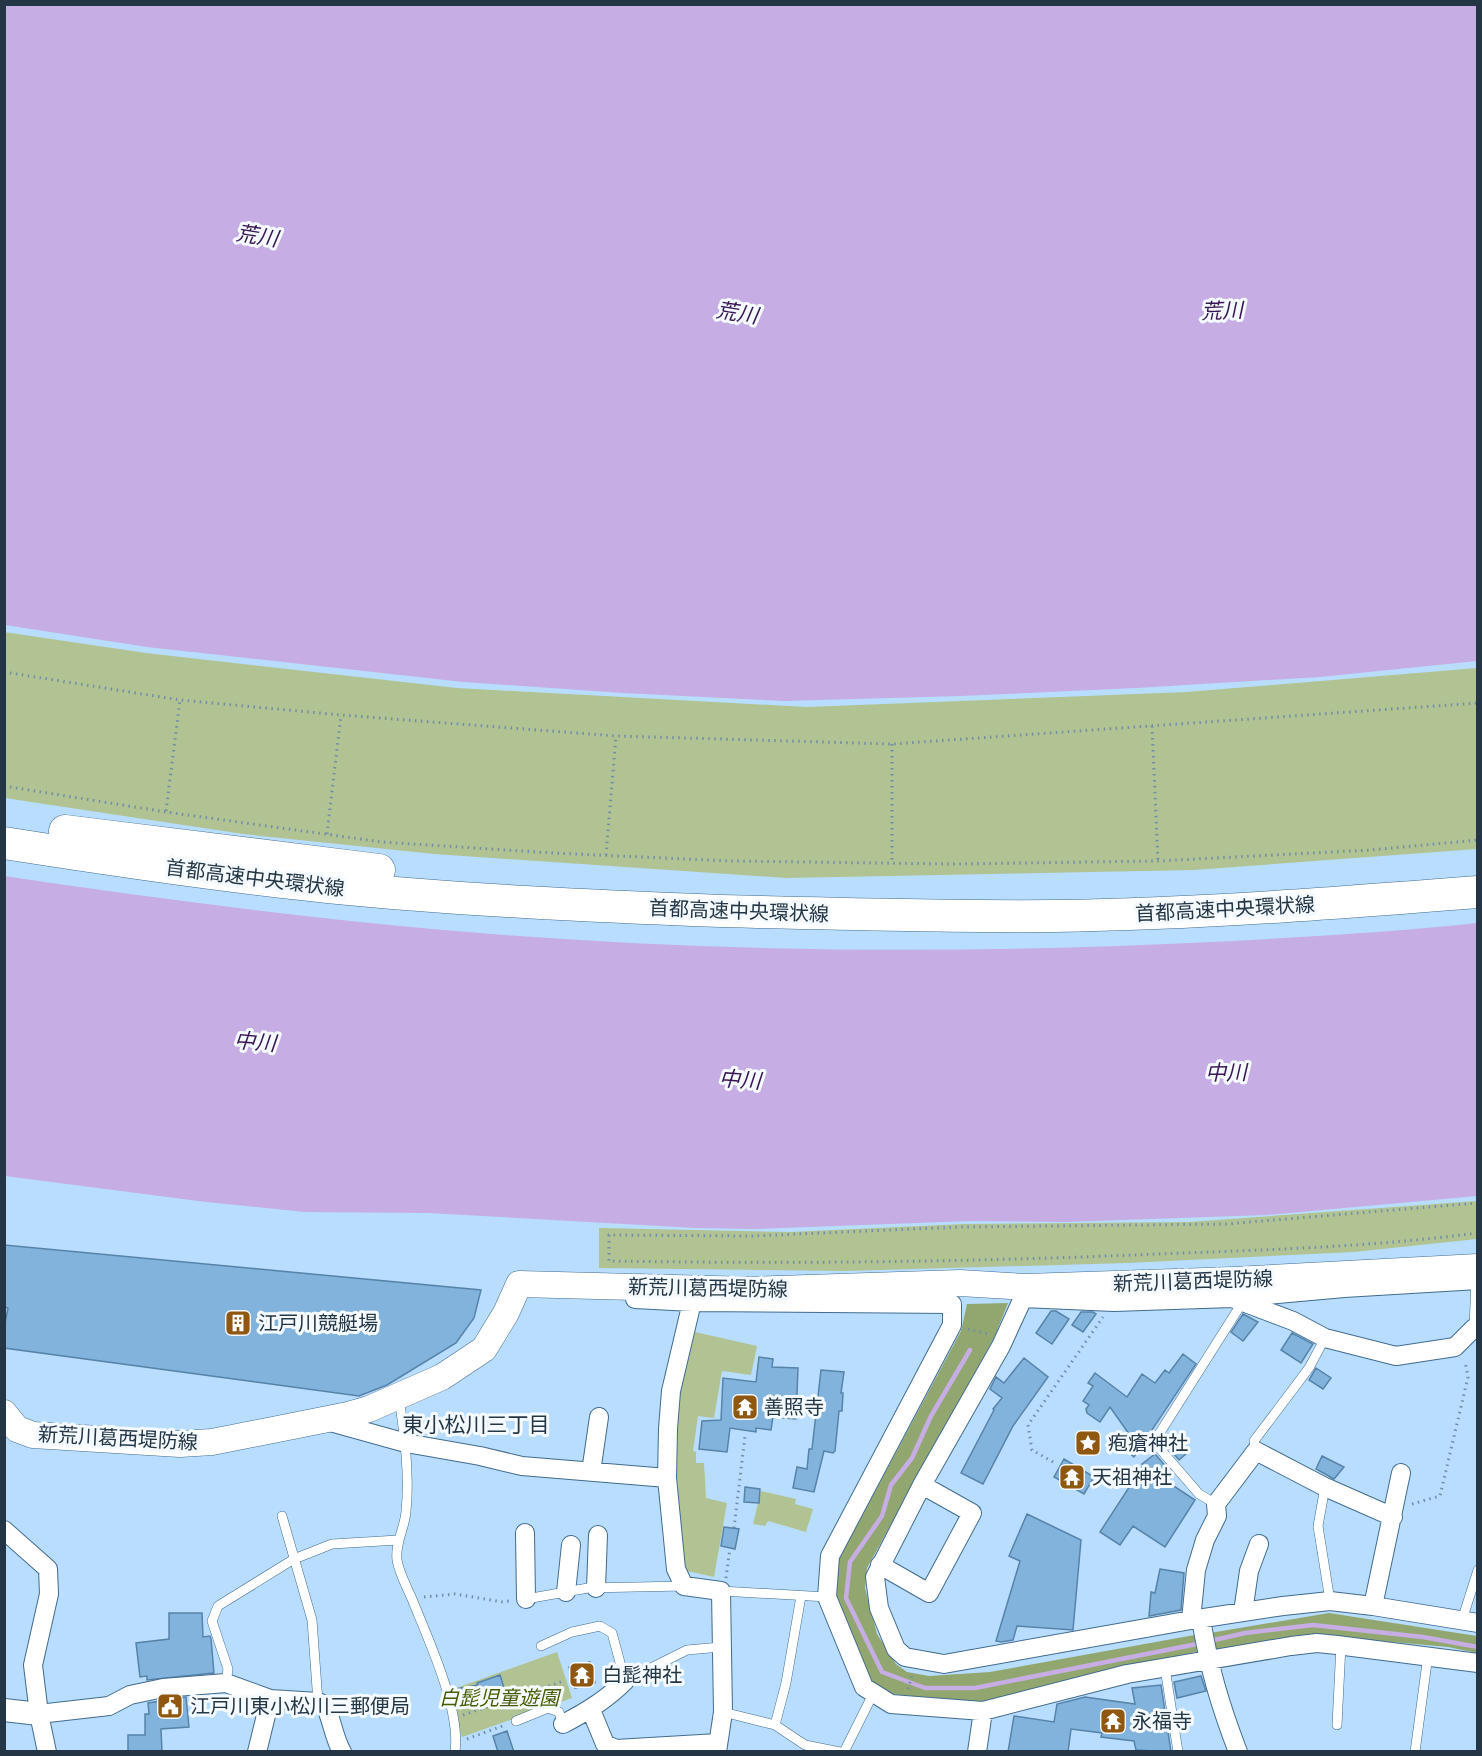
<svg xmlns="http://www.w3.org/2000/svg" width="1482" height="1756" font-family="'Times New Roman','Noto Sans JP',serif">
<rect width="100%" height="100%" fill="#b8ddfe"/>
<path fill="#b1c393" d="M 4,632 L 146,653 L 457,688 L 807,707 L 1187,692 L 1477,668 L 1477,849 L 1194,870 L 787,878 L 434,854 L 243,834 L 5,798 Z
M 1477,1201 L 1477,1239 L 1354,1252 L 1127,1263 L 845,1271 L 599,1268 L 599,1228 L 790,1232 L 964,1224 L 1189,1222 Z
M 695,1332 L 757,1346 L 751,1375 L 722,1371 L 714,1418 L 698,1416 L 693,1451 L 696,1452 L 696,1463 L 704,1463 L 706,1498 L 727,1503 L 714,1577 L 687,1571 L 683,1560 L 675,1472 L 677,1402 Z
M 761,1491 L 796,1499 L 795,1504 L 813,1509 L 806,1532 L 768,1521 L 765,1526 L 753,1524 Z
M 557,1652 L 572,1698 L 462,1737 L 448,1691 Z"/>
<path fill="#92a76f" d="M 1008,1303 L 994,1338 L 867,1568 L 865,1588 L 877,1634 L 896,1664 L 907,1672 L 929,1676 L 990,1672 L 1200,1634 L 1200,1651 L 979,1703 L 892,1694 L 878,1687 L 871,1680 L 836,1597 L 839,1559 L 961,1331 L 967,1304 Z
M 1329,1613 L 1477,1636 L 1477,1653 L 1448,1647 L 1315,1635 L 1207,1652 L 1204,1634 Z"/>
<path fill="#c6ade4" d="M 4,5 L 1477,5 L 1477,661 L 1320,677 L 1136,688 L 961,696 L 784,701 L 623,693 L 463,682 L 147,647 L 5,625 Z
M 4,876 C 147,897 289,916 432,929 C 698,953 967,955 1233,941 C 1315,936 1396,932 1477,923 L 1477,1196 L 1266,1215 L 1065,1222 L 970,1221 L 756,1229 L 696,1228 L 428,1213 L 305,1212 L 206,1202 L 5,1176 Z"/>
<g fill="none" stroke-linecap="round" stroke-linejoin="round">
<path stroke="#c6ade4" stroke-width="4.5" d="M 970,1350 L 931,1416 L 912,1458 L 891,1485 L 882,1516 L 850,1562 L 846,1598 L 882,1672 L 925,1688 L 975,1688 L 1202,1643
M 1210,1641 L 1245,1633 L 1313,1625 L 1423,1637 L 1478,1647"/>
</g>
<path fill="#81b3dd" stroke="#5783a8" stroke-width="1.5" d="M 4,1245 L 481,1290 L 474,1318 L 456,1343 L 387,1385 L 359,1396 L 4,1348 L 4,1328 L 8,1308 L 4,1307 Z
M 1051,1311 L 1056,1311 L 1069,1319 L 1052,1344 L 1036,1333 Z
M 1081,1312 L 1093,1312 L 1096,1314 L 1083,1332 L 1072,1325 Z
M 1243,1314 L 1258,1322 L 1243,1341 L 1231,1332 Z
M 1292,1333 L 1313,1344 L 1301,1363 L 1281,1350 Z
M 1183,1354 L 1196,1364 L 1134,1457 L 1119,1445 L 1129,1434 L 1110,1407 L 1100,1422 L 1087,1413 L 1086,1409 L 1089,1405 L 1083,1401 L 1093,1386 L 1088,1383 L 1095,1373 L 1127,1397 L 1142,1374 L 1155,1383 L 1165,1370 L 1169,1373 Z
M 759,1357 L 773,1359 L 772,1367 L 798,1368 L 796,1419 L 773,1417 L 771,1430 L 756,1428 L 756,1432 L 730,1428 L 727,1452 L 699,1449 L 702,1421 L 721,1420 L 723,1378 L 756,1382 Z
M 1024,1358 L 1048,1377 L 1013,1426 L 983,1484 L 961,1473 L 994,1410 L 993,1409 L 1002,1398 L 990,1389 L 996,1377 L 1004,1383 Z
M 1316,1368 L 1331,1378 L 1323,1389 L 1309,1380 Z
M 821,1370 L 844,1372 L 841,1393 L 843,1393 L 842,1411 L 839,1411 L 835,1451 L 833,1453 L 824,1451 L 814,1492 L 793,1488 L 797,1467 L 807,1469 L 809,1449 L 812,1449 Z
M 1175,1438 L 1187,1453 L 1179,1460 L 1166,1445 Z
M 1155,1454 L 1169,1470 L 1163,1479 L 1195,1500 L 1165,1547 L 1133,1526 L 1120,1545 L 1100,1532 L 1143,1466 L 1142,1464 Z
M 1322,1456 L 1344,1467 L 1334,1479 L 1316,1469 Z
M 1064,1459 L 1094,1477 L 1084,1494 L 1054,1477 Z
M 745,1487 L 760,1489 L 759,1503 L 744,1502 Z
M 1027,1514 L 1081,1540 L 1073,1630 L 1017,1626 L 1013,1640 L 1001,1642 L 996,1641 L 1020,1561 L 1009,1556 Z
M 724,1527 L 739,1529 L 735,1549 L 721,1546 Z
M 1160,1569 L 1184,1573 L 1181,1610 L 1149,1616 L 1151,1592 L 1155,1593 Z
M 169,1613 L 202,1613 L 203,1637 L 210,1636 L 211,1639 L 214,1673 L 147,1680 L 147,1676 L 140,1677 L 136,1643 L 169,1639 Z
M 590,1662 L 595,1683 L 575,1688 L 569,1667 Z
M 500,1675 L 505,1691 L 458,1703 L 455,1689 L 478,1685 L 477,1683 Z
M 1201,1676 L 1206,1691 L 1177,1698 L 1174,1682 Z
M 1161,1685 L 1171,1752 L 1136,1750 L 1134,1741 L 1101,1737 L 1102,1733 L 1071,1729 L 1068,1752 L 1008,1752 L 1014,1716 L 1054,1722 L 1057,1704 L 1085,1697 L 1135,1704 L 1132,1688 Z
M 186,1697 L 189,1727 L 161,1729 L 162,1752 L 128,1752 L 128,1735 L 145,1735 L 145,1714 L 149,1714 L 148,1703 Z
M 507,1731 L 514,1752 L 498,1752 L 493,1736 Z"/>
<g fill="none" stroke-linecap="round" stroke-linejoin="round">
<defs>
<path id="service" d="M 1474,1328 L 1476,1280
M 399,1397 C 404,1433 410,1474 406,1511 C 405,1528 395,1542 397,1560 C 399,1573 407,1587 412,1599 C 428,1639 461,1709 455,1752
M 1256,1451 L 1254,1441 L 1309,1368 L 1325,1338
M 1325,1487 L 1318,1526 L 1330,1601
M 1216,1504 L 1199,1494 L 1154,1442 L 1242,1303
M 282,1516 L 312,1620 L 318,1702
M 721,1591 L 827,1597
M 526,1599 L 588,1588 L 684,1586
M 1462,1620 L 1478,1570
M 541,1646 L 572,1632 L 600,1626 L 612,1633 L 625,1681 L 687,1650 L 721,1647
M 1165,1668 L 1178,1752
M 226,1683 L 228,1669 L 212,1621 L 218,1606 L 294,1559 L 332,1544 L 398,1540
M 723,1712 L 775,1725 L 805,1745 L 840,1752
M 516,1721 L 548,1708 L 559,1712 L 563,1724
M 775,1725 L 786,1683 L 801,1596
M 1337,1725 L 1341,1645
M 844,1752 L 873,1694
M 1415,1752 L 1428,1655"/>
<path id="minor" d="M 1025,1287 L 1023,1298 L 1001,1346 L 922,1485 L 875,1577 L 879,1608 L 896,1649 L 905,1657 L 944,1664 L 1191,1620 L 1283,1606 L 1330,1601 L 1373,1606 L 1478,1623
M 1023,1298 L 1114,1302 L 1232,1298 L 1344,1288 L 1478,1280
M 635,1299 L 692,1302 L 952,1304 L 952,1325 L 830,1556 L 827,1597 L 864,1687 L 891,1704 L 983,1711 L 1127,1674 L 1291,1646 L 1317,1643 L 1337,1645 L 1478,1663
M 1235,1299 L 1293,1321 L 1325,1338 L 1396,1356 L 1455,1347 L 1474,1328 L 1478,1329
M 692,1302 L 671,1391 L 668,1429 L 667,1478 L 676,1569 L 684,1586 L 721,1591 L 723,1712 L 717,1752
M 327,1421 L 406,1443 L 480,1456 L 522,1466 L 667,1478
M 591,1472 L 599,1417
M 4,1530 L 48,1569 L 49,1594 L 33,1665 L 39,1714 L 47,1752
M 525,1533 L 526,1599
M 880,1565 L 929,1593 L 972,1513 L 922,1485
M 596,1588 L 598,1535
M 566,1592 L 571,1545
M 1373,1606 L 1401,1473
M 1243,1612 L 1249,1571 L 1259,1544
M 1201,1619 C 1209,1668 1220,1705 1238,1752
M 1191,1620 L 1196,1570 L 1205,1540 L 1217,1516 L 1216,1504 L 1256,1451 L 1325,1487 L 1393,1517
M 591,1710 L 605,1744 L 616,1749 L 718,1743
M 39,1714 L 109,1706 L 130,1695 L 163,1688 L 226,1683 L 270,1699 L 318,1702 L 325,1705 C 332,1720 334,1738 342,1752
M 563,1724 C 586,1712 606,1700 625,1681
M 257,1752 L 270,1699
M 977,1752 L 983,1711"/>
<path id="tertiary" d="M 4,1710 L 39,1714"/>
<path id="secondary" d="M 4,1413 L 17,1429 L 33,1435 L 180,1444 L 212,1442 L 348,1415 L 369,1409 L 442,1377 L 484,1349 L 506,1313 L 519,1284 L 751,1290 L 960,1283 L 1025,1287 L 1235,1280 L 1478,1267"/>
<path id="motorway" d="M 65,831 L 379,870
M 4,843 C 112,860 220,876 328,887 C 459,900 590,906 721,911 C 832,914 944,917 1055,916 C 1196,914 1337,903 1478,892"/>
</defs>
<use href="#service" stroke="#416c8f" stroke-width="10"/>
<use href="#minor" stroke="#416c8f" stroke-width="20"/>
<use href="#tertiary" stroke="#416c8f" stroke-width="24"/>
<use href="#secondary" stroke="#416c8f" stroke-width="27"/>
<use href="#motorway" stroke="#416c8f" stroke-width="33"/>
<path stroke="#728ea7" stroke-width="3" stroke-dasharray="1.5 4.5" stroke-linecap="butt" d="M 4,672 L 180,700 L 341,715 L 616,736 L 892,744 L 1478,703
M 1152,726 L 1158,861
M 892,744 L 892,863
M 4,786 L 166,812 L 382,842 L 553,853 L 730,861 L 953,864 L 1158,861 L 1370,850 L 1478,840
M 166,811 L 180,700
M 327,834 L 341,715
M 606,855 L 616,736
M 1478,1203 L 1226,1224 L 962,1227 L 751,1236 L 609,1235 L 609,1261 C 792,1264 974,1262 1157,1254 C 1264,1250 1371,1247 1478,1233
M 968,1329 L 988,1334
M 1053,1462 L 1032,1450 L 1028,1425 L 1103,1317
M 1412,1504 L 1440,1496 L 1468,1377 L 1465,1361
M 734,1528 L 745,1436
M 726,1578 L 730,1548
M 424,1597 L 455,1594 L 503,1602 L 509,1601
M 908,1689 L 912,1675
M 463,1715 L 561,1682
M 467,1739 L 505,1725
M 1103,1752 L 1103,1751"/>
<use href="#service" stroke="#fff" stroke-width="9"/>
<use href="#minor" stroke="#fff" stroke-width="18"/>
<use href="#tertiary" stroke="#fff" stroke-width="22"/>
<use href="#secondary" stroke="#fff" stroke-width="26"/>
<use href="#motorway" stroke="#fff" stroke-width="32"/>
</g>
<defs>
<symbol id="building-square" viewBox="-11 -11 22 22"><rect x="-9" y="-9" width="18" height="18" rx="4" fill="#8f570f" stroke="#f5fafe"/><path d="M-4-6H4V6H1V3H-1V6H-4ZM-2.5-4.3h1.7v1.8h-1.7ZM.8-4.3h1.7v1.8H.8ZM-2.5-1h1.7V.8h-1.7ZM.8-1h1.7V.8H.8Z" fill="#fff"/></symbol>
<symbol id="temple-square" viewBox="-11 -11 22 22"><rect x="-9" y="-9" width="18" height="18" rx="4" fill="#8f570f" stroke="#f5fafe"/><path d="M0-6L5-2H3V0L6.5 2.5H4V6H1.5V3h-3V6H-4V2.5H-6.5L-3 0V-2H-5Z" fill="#fff"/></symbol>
<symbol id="sight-square" viewBox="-11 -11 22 22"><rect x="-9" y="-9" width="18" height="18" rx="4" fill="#8f570f" stroke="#f5fafe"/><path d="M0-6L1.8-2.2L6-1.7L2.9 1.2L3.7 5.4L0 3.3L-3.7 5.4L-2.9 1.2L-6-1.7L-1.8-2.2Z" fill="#fff"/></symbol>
<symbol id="civic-square" viewBox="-11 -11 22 22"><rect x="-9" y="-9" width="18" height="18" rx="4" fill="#8f570f" stroke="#f5fafe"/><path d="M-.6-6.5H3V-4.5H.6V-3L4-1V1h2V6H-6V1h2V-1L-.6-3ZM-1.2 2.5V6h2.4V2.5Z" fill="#fff"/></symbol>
</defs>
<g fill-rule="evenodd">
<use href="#building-square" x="223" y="1308" width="30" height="30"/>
<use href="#temple-square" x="730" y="1392" width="30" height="30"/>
<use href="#sight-square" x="1073" y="1428" width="30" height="30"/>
<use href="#temple-square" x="1057" y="1462" width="30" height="30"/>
<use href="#temple-square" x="567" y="1660" width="30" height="30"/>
<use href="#civic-square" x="155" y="1691" width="30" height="30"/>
<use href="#temple-square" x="1098" y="1706" width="30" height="30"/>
</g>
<g text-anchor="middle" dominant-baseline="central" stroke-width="6" stroke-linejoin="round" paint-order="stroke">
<g font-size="20" fill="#243646" stroke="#f5fafe">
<text transform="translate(255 878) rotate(7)">首都高速中央環状線</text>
<text transform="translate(1225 909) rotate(-3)">首都高速中央環状線</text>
<text transform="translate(739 911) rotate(2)">首都高速中央環状線</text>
<text transform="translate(1193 1281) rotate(-2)">新荒川葛西堤防線</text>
<text transform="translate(708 1288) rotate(1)">新荒川葛西堤防線</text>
<text transform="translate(118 1438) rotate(3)">新荒川葛西堤防線</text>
</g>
<g font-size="20" fill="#243646" stroke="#f5fafe" text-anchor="start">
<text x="258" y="1323">江戸川競艇場</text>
<text x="764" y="1407">善照寺</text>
<text x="1108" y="1443">疱瘡神社</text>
<text x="1092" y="1477">天祖神社</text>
<text x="602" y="1675">白髭神社</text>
<text x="190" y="1706">江戸川東小松川三郵便局</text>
<text x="1132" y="1721">永福寺</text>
</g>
<g font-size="20" font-style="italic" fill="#455d00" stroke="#f5fafe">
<text x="499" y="1698">白髭児童遊園</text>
</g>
<g font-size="21" font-style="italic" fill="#381555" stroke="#f5fafe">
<text transform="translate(257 236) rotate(9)">荒川</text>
<text transform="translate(1222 311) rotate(-2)">荒川</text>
<text transform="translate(737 313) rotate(9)">荒川</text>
<text transform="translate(255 1042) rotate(5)">中川</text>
<text transform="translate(1226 1073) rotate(-1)">中川</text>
<text transform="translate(740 1080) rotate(4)">中川</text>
</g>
<g font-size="21" fill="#243646" stroke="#f5fafe">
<text x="476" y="1425">東小松川三丁目</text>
</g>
</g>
<rect width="1482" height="1756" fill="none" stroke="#243646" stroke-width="12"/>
</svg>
